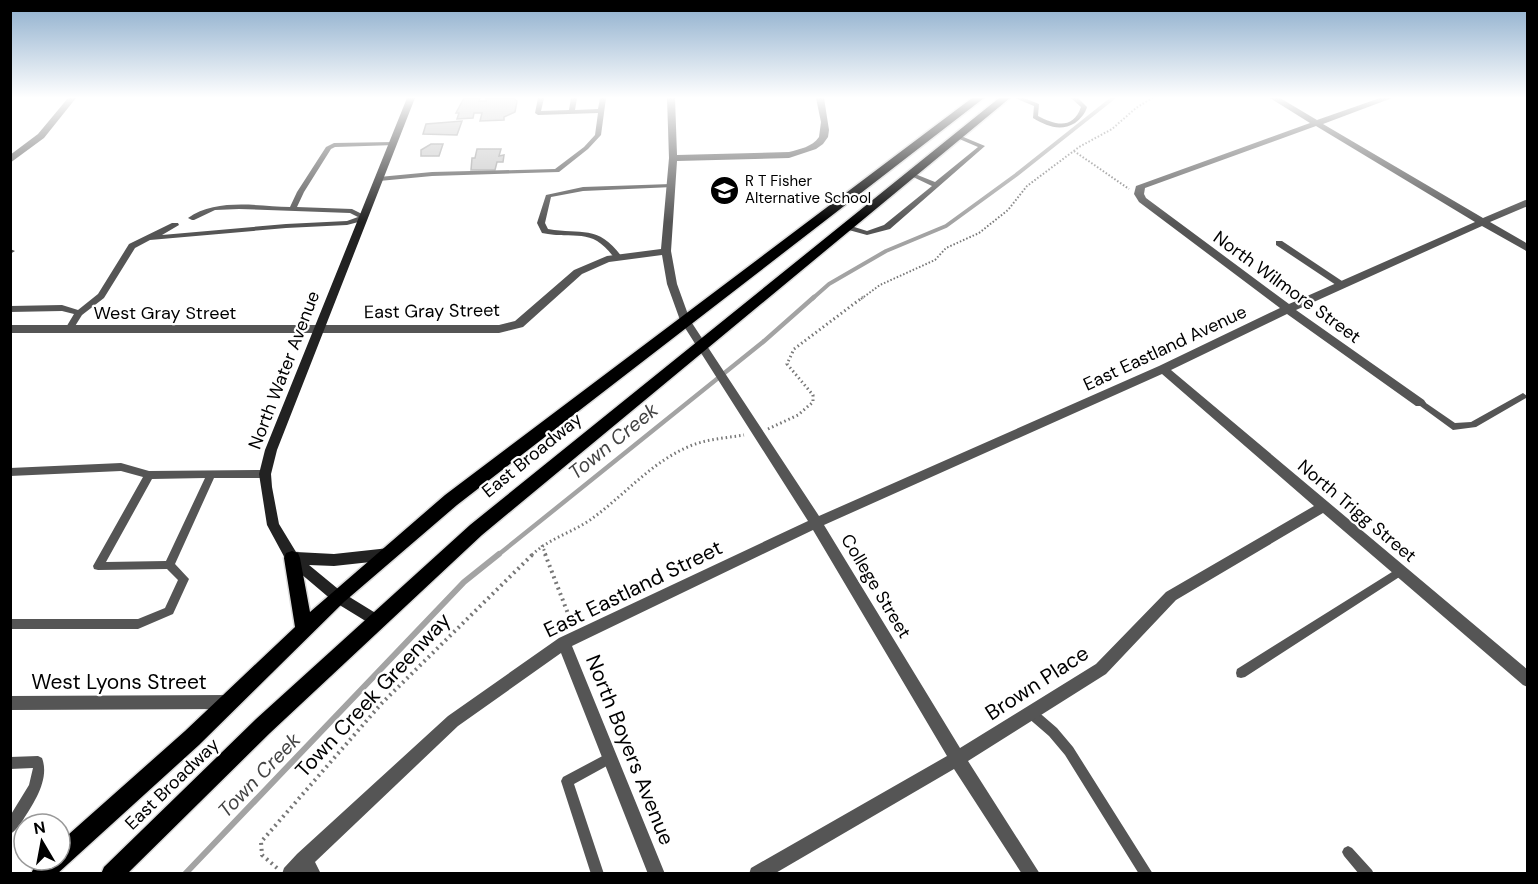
<svg xmlns="http://www.w3.org/2000/svg" width="1538" height="884" font-family="'DM Sans',sans-serif">
<rect width="100%" height="100%" fill="#fff"/>
<g fill="none" stroke-linecap="round" stroke-linejoin="round">
<path stroke="#a3a3a3" stroke-width="4" d="M 812,299 L 829,284 L 886,251 L 946,226 L 1016,175 L 1113,98"/>
<path stroke="#a3a3a3" stroke-width="4.5" d="M 498,555 L 763,342 L 814,297"/>
<path stroke="#a3a3a3" stroke-width="6" d="M 185,874 L 464,582 L 499,554"/>
</g>
<path fill="#c4c4c4" stroke="#999" stroke-width="1.5" d="M 464,98 L 480,98 L 479,101 L 486,101 L 486,98 L 513,98 L 517,101 L 515,112 L 504,117 L 504,120 L 480,121 L 482,113 L 474,113 L 473,118 L 457,119 L 459,113 L 456,113 Z
M 462,121 L 457,135 L 423,134 L 426,124 Z
M 431,144 L 443,144 L 439,156 L 421,156 L 421,150 Z
M 477,149 L 501,149 L 499,156 L 504,155 L 503,162 L 497,162 L 495,170 L 471,170 L 472,158 L 475,158 Z"/>
<g fill="none" stroke-linecap="round" stroke-linejoin="round">
<defs>
<path id="primary" d="M 972,98 L 984,98 L 457,505 L 344,602 L 199,745 L 57,874 L 31,874 L 34,867 L 41,860 L 60,860 L 60,842 L 185,731 L 295,627 L 284,558 L 286,553 L 292,551 L 298,553 L 300,558 L 310,612 L 445,495 Z
M 999,98 L 1010,98 L 482,535 L 270,733 L 127,874 L 101,874 L 104,867 L 256,719 L 470,525 Z"/>
</defs>
<use href="#primary" stroke="#dbdbdb" stroke-width="3"/>
<path stroke="#777" stroke-width="2" stroke-dasharray="1.5 2" stroke-linecap="butt" d="M 1074,151 L 1129,189
M 861,299 L 880,285 L 935,260 L 946,248 L 979,233 L 1008,210 L 1027,186 L 1079,147 L 1112,129 L 1136,108 L 1152,98"/>
<path stroke="#777" stroke-width="3" stroke-dasharray="1.5 3" stroke-linecap="butt" d="M 768,429 L 798,415 L 813,402 L 813,395 L 787,364 L 794,349 L 863,297
M 542,545 L 546,555
M 532,555 C 548,539 571,533 590,520 C 624,496 651,462 690,446 C 707,439 726,438 744,435"/>
<path stroke="#777" stroke-width="4" stroke-dasharray="2 4" stroke-linecap="butt" d="M 545,554 L 572,624
M 277,868 L 262,855 L 261,842 L 382,703 L 533,554"/>
<path fill="#555" fill-rule="evenodd" d="M 538,98 L 544,98 L 541,111 L 569,110 L 571,98 L 577,98 L 575,110 L 598,109 L 600,98 L 606,98 L 601,135 L 588,149 L 559,172 L 432,176 L 379,181 L 376,179 L 379,177 L 432,172 L 555,169 L 584,147 L 595,135 L 598,113 L 538,115 L 535,113 Z
M 1015,98 L 1024,98 L 1039,104 L 1038,116 C 1055,125 1073,130 1081,107 L 1071,98 L 1078,98 L 1087,107 C 1085,114 1081,118 1075,123 C 1060,132 1047,126 1033,118 L 1034,106 Z
M 957,136 L 961,136 L 985,146 L 890,229 L 867,235 L 845,229 L 845,225 L 848,225 L 867,231 L 884,225 L 932,186 L 911,176 L 911,174 L 915,174 L 935,182 L 978,147 L 957,138 Z
M 393,142 L 395,143 L 395,145 L 335,147 L 331,149 L 304,192 L 297,207 L 352,209 L 366,216 L 366,220 L 347,225 L 286,228 L 150,240 L 135,248 L 104,298 L 82,315 L 72,331 L 66,331 L 65,329 L 74,314 L 62,311 L 10,312 L 10,306 L 62,305 L 78,310 L 98,294 L 129,244 L 172,223 L 178,223 L 179,225 L 162,235 L 286,224 L 347,221 L 358,217 L 350,213 L 239,209 L 215,210 L 194,220 L 192,220 L 188,218 C 216,198 257,206 290,207 L 297,192 L 326,147 L 334,143 Z
M 671,184 L 673,185 L 673,187 L 583,191 L 551,197 L 545,223 L 548,229 C 582,235 598,224 622,257 L 621,259 L 615,259 C 592,226 576,240 542,233 L 537,223 L 546,195 L 583,187 Z
M 1276,241 L 1282,241 L 1345,283 L 1345,287 L 1339,287 L 1276,245 Z
M 10,249 L 15,251 L 10,254 Z
M 1523,393 L 1527,396 L 1526,398 L 1476,427 L 1453,430 L 1416,403 L 1420,400 L 1423,401 L 1455,423 L 1471,422 Z
M 121,463 L 149,471 L 265,470 L 268,471 L 270,474 L 268,477 L 265,478 L 214,478 L 175,564 L 189,579 L 173,614 L 138,629 L 10,629 L 10,619 L 138,619 L 165,608 L 178,580 L 167,569 L 98,570 L 94,569 L 93,566 L 143,477 L 121,471 L 10,476 L 10,468 ZM 205,478 L 166,561 L 106,562 L 152,479 Z
M 1400,567 L 1404,568 L 1405,571 L 1404,574 L 1245,677 L 1241,678 L 1237,677 L 1236,673 L 1237,669 Z
M 1031,707 L 1035,709 L 1057,728 L 1073,747 L 1153,874 L 1139,874 L 1065,755 L 1049,736 L 1027,717 L 1025,713 L 1027,709 Z
M 610,752 L 614,754 L 616,758 L 614,762 L 574,784 L 604,874 L 591,874 L 561,781 L 563,777 Z
M 38,756 L 42,758 C 50,779 34,803 23,820 C 19,825 16,831 10,834 L 10,816 L 29,785 L 33,768 L 10,769 L 10,757 Z
M 1348,846 L 1352,848 L 1372,870 L 1374,874 L 1359,874 L 1344,856 L 1342,852 L 1344,848 Z"/>
<path fill="#555" fill-rule="evenodd" d="M 68,98 L 76,98 L 44,138 L 10,163 L 10,155 L 38,134 Z
M 667,98 L 675,98 L 677,155 L 789,152 C 800,149 812,147 819,137 L 821,122 L 816,98 L 824,98 L 829,130 L 828,137 L 823,144 L 816,149 L 789,158 L 677,161 L 671,251 L 677,284 L 690,320 L 819,516 L 1159,366 L 1280,308 L 1139,202 L 1134,194 L 1136,186 L 1310,123 L 1270,98 L 1280,98 L 1317,120 L 1380,98 L 1392,98 L 1323,124 L 1483,218 L 1528,199 L 1528,206 L 1490,222 L 1528,244 L 1528,252 L 1482,226 L 1296,310 L 1424,400 L 1426,403 L 1424,406 L 1416,406 L 1287,314 L 1171,370 L 1528,670 L 1528,687 L 1523,685 L 1323,513 L 1176,600 L 1106,674 L 968,761 L 1040,874 L 1022,874 L 954,769 L 774,874 L 749,874 L 751,868 L 947,756 L 813,530 L 572,646 L 665,874 L 648,874 L 561,653 L 458,726 L 315,862 L 321,874 L 282,874 L 284,868 L 297,854 L 448,716 L 559,638 L 808,521 L 680,320 L 667,284 L 662,255 L 609,262 L 582,274 L 523,327 L 499,333 L 10,333 L 10,325 L 499,325 L 515,321 L 574,270 L 607,256 L 661,249 L 669,158 ZM 1316,126 L 1475,222 L 1289,304 L 1146,198 L 1144,194 L 1145,188 ZM 1162,374 L 1314,506 L 1166,592 L 1096,664 L 960,748 L 824,525 Z
M 229,695 L 234,697 L 236,702 L 234,707 L 229,709 L 10,710 L 10,696 Z"/>
<path fill="#222" fill-rule="evenodd" d="M 407,98 L 415,98 L 277,450 L 271,474 L 272,487 L 279,524 L 296,552 L 334,554 L 389,548 L 394,550 L 396,554 L 394,558 L 389,560 L 334,566 L 309,565 L 343,593 L 382,617 L 384,622 L 382,627 L 377,628 L 333,601 L 287,562 L 267,525 L 259,474 L 265,450 Z"/>
<use href="#primary" fill="#000" fill-rule="evenodd"/>
</g>
<linearGradient id="sky" x2="0" y2="1"><stop stop-color="#8cadcc"/><stop offset="0.44" stop-color="#fff"/><stop offset="1" stop-color="#fff" stop-opacity="0"/></linearGradient>
<rect width="1538" height="222" fill="url(#sky)"/>
<defs>
<symbol id="school-disc" viewBox="-11 -11 22 22"><circle r="9.5" fill="#000" stroke="#fff"/><path d="M0-5L7-2L0 1L-7-2ZM-4 1L0 2.5L4 1V4Q0 6-4 4Z" fill="#fff"/></symbol>
</defs>
<g fill-rule="evenodd">
<use href="#school-disc" x="708" y="174" width="33" height="33"/>
</g>
<g text-anchor="middle" dominant-baseline="central" stroke-width="4.5" stroke-linejoin="round" paint-order="stroke">
<g font-size="15" fill="#000" stroke="#fff" text-anchor="start">
<text x="745" y="181">R T Fisher<tspan x="745" dy="17">Alternative School</tspan></text>
</g>
<g font-size="18" fill="#000" stroke="#fff">
<text transform="translate(1287 287) rotate(36)">North Wilmore Street</text>
<text transform="translate(432 311) rotate(-1)">East Gray Street</text>
<text x="165" y="313">West Gray Street</text>
<text transform="translate(1165 348) rotate(-25)">East Eastland Avenue</text>
<text transform="translate(284 370) rotate(-69)">North Water Avenue</text>
<text transform="translate(532 455) rotate(-39)">East Broadway</text>
<text transform="translate(1357 511) rotate(40)">North Trigg Street</text>
<text transform="translate(876 586) rotate(59)">College Street</text>
<text transform="translate(172 784) rotate(-44)">East Broadway</text>
</g>
<g font-size="20" font-style="italic" fill="#444" stroke="#fff">
<text transform="translate(613 441) rotate(-39)">Town Creek</text>
<text transform="translate(259 775) rotate(-46)">Town Creek</text>
</g>
<g font-size="21" fill="#000" stroke="#fff">
<text transform="translate(633 589) rotate(-26)">East Eastland Street</text>
<text x="119" y="682">West Lyons Street</text>
<text transform="translate(1037 683) rotate(-33)">Brown Place</text>
<text transform="translate(373 695) rotate(-47)">Town Creek Greenway</text>
<text transform="translate(630 750) rotate(68)">North Boyers Avenue</text>
</g>
</g>
<rect width="1538" height="884" fill="none" stroke="#000000" stroke-width="24"/>
<g transform="translate(42 842) rotate(350)"><circle r="28" fill="#ffffff" stroke="#999999" stroke-width="1.5"/>
<path d="M0-4.5L10 22L0 15L-10 22Z" fill="#000000"/>
<text y="-9" font-size="16" font-weight="bold" text-anchor="middle" fill="#000000">N</text>
</g>
</svg>
